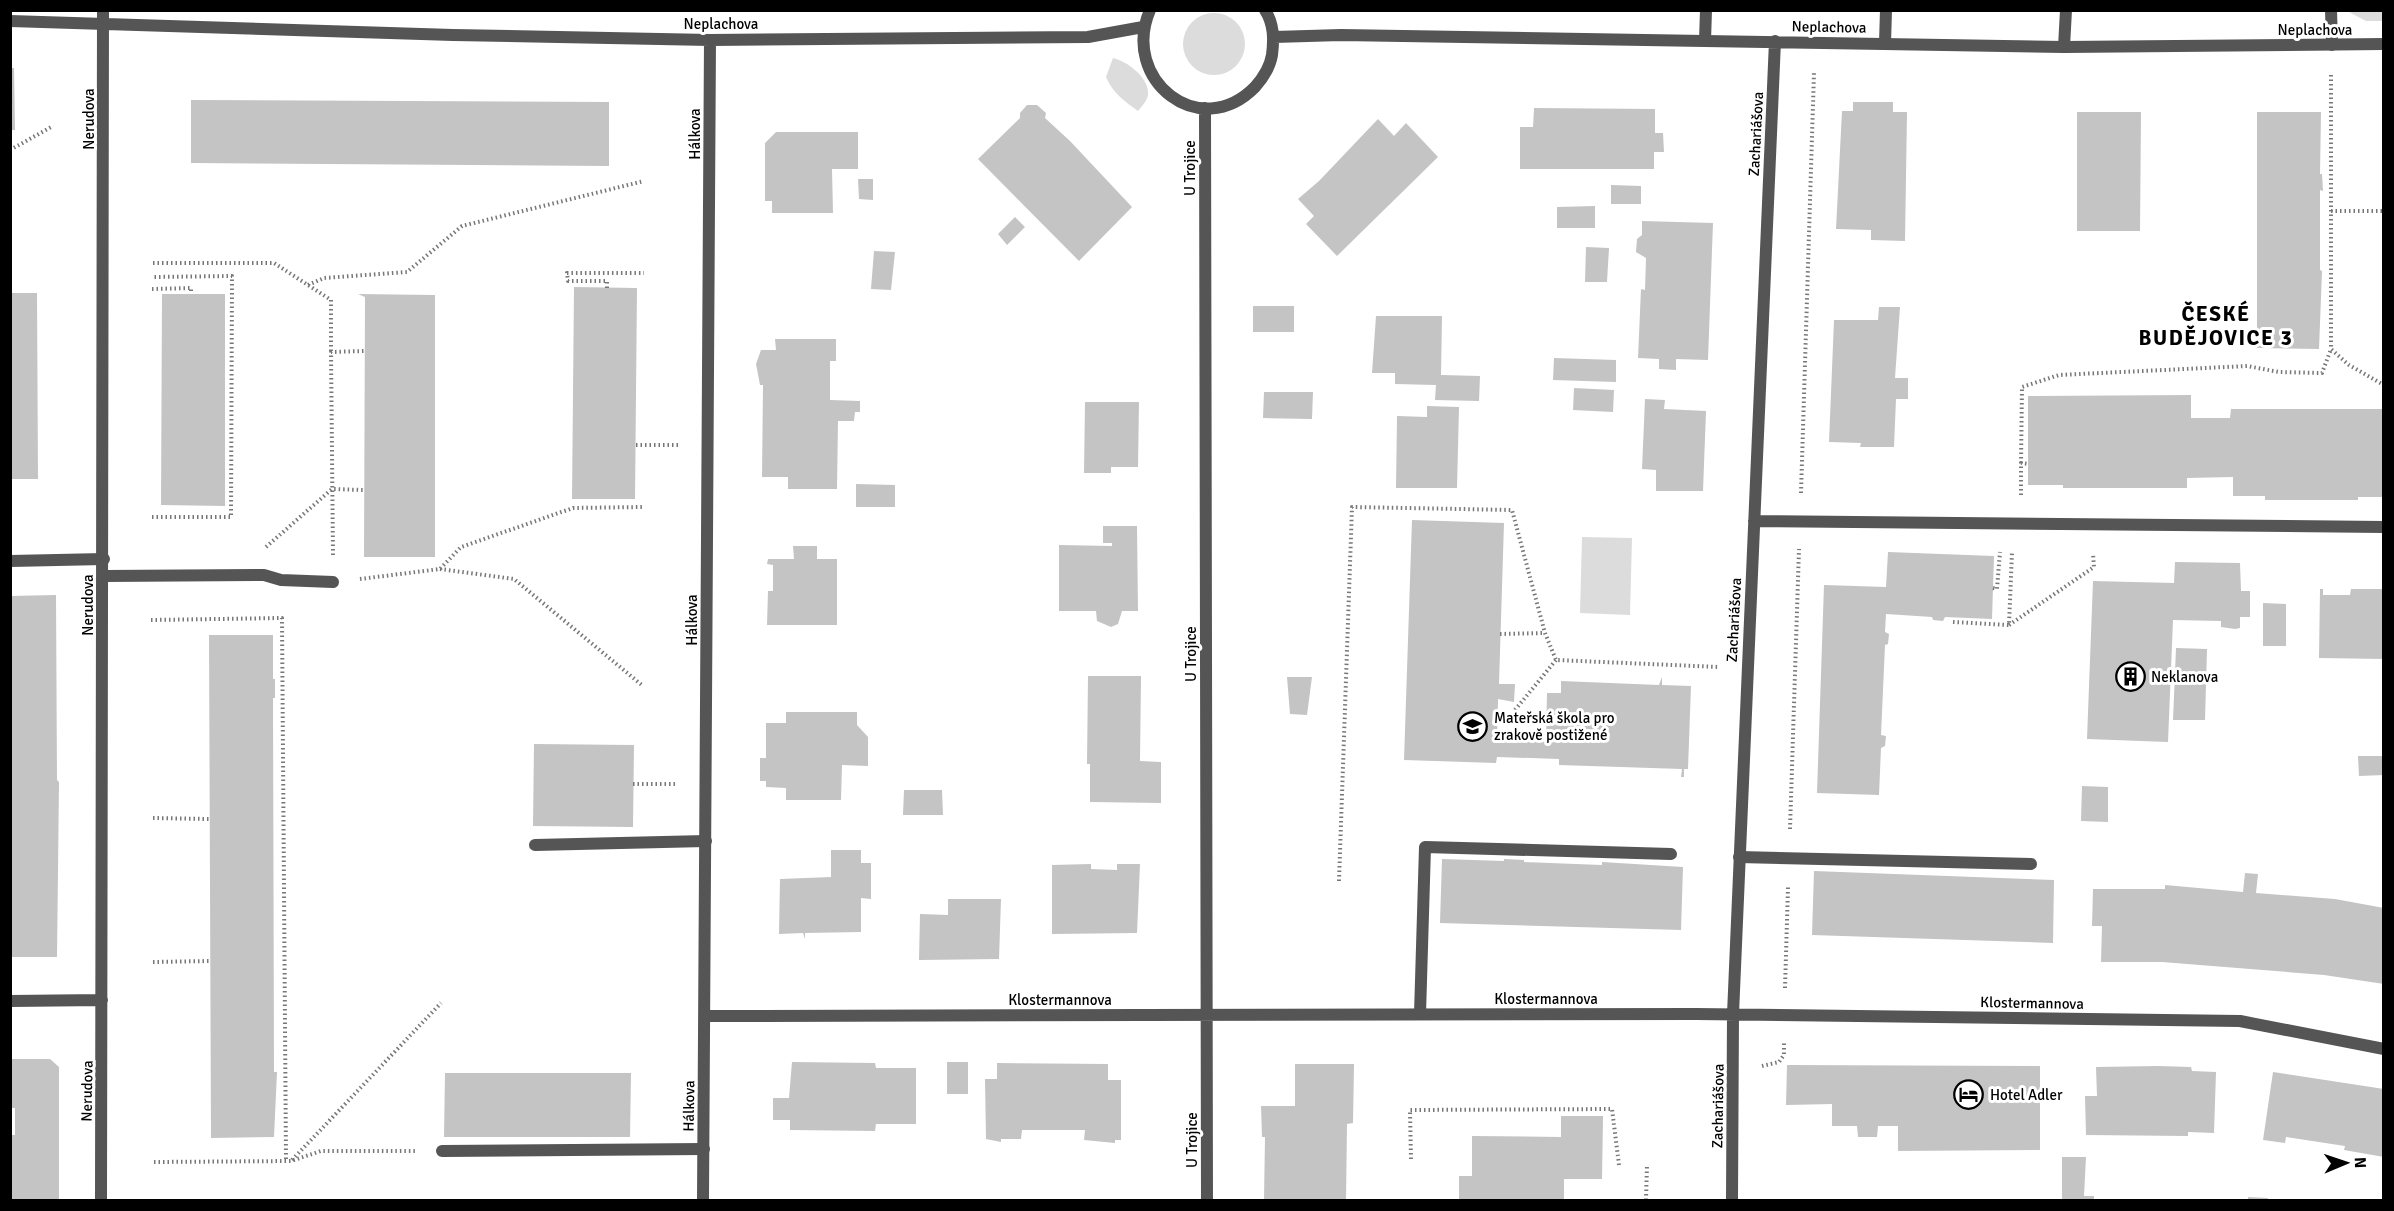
<svg xmlns="http://www.w3.org/2000/svg" width="2394" height="1211" font-family="Signika,sans-serif">
<rect width="100%" height="100%" fill="#fff"/>
<path fill="#dcdcdc" d="M 2347,11 L 2383,11 L 2383,21 L 2366,21 Z
M1183 44a31 31 0 1 1 62 0a31 31 0 1 1-62 0Z
M 1113,58 C 1127,61 1150,78 1148,95 C 1147,101 1142,106 1138,111 C 1124,101 1113,93 1106,77 Z
M 1582,537 L 1632,538 L 1630,615 L 1580,613 Z"/>
<path fill="#c4c4c4" d="M 10,68 L 14,68 L 15,130 L 10,130 Z
M 191,100 L 609,102 L 609,166 L 191,163 Z
M 1853,102 L 1893,102 L 1893,112 L 1907,112 L 1905,241 L 1871,240 L 1871,230 L 1836,229 L 1842,111 L 1853,111 Z
M 1027,105 L 1037,105 L 1046,113 L 1045,118 L 1070,141 L 1132,207 L 1079,261 L 978,159 L 1020,118 L 1020,113 Z
M 1534,108 L 1655,109 L 1655,133 L 1663,133 L 1664,152 L 1654,152 L 1654,169 L 1520,169 L 1520,127 L 1533,127 Z
M 2077,112 L 2141,112 L 2140,231 L 2077,231 Z
M 2257,112 L 2321,112 L 2320,174 L 2322,174 L 2323,191 L 2320,190 L 2320,270 L 2322,271 L 2319,349 L 2257,348 Z
M 1378,119 L 1394,136 L 1406,123 L 1438,157 L 1337,256 L 1306,224 L 1314,216 L 1298,199 L 1319,181 Z
M 776,132 L 858,132 L 858,169 L 832,169 L 833,213 L 772,213 L 772,201 L 765,201 L 765,143 Z
M 858,179 L 873,179 L 873,200 L 859,199 Z
M 1611,185 L 1641,186 L 1641,204 L 1611,204 Z
M 1595,206 L 1595,228 L 1557,228 L 1557,207 Z
M 1015,217 L 1025,227 L 1007,245 L 998,234 Z
M 1642,221 L 1713,223 L 1708,360 L 1676,359 L 1676,370 L 1659,369 L 1659,359 L 1638,358 L 1641,289 L 1645,290 L 1646,258 L 1636,252 L 1637,239 L 1642,235 Z
M 1586,247 L 1609,248 L 1607,282 L 1585,282 Z
M 874,251 L 895,252 L 891,290 L 871,289 Z
M 574,287 L 637,288 L 635,499 L 572,499 Z
M 10,293 L 37,293 L 38,479 L 10,479 Z
M 162,294 L 225,294 L 225,506 L 161,505 Z
M 358,294 L 435,295 L 435,557 L 364,557 L 365,297 Z
M 1253,306 L 1294,306 L 1294,332 L 1253,332 Z
M 1879,307 L 1900,307 L 1895,378 L 1908,378 L 1908,399 L 1896,399 L 1894,447 L 1860,447 L 1861,443 L 1829,442 L 1834,320 L 1878,320 Z
M 1376,316 L 1442,316 L 1441,375 L 1480,376 L 1479,401 L 1435,400 L 1436,385 L 1395,384 L 1395,373 L 1372,373 Z
M 775,339 L 836,339 L 836,361 L 830,361 L 830,400 L 860,401 L 860,412 L 855,412 L 854,421 L 838,421 L 837,489 L 788,489 L 788,477 L 762,477 L 763,385 L 760,385 L 756,364 L 761,350 L 776,350 Z
M 1554,358 L 1616,360 L 1616,382 L 1553,380 Z
M 1574,388 L 1614,390 L 1613,412 L 1573,410 Z
M 1264,392 L 1313,392 L 1312,419 L 1263,418 Z
M 2191,395 L 2191,418 L 2230,418 L 2231,409 L 2384,409 L 2384,497 L 2358,497 L 2358,500 L 2265,500 L 2265,496 L 2233,496 L 2233,477 L 2187,478 L 2187,488 L 2063,488 L 2063,485 L 2028,485 L 2028,396 Z
M 1645,399 L 1665,400 L 1664,409 L 1706,411 L 1703,491 L 1656,491 L 1656,470 L 1642,469 Z
M 1085,402 L 1139,402 L 1138,467 L 1111,467 L 1111,473 L 1084,473 Z
M 1427,406 L 1459,407 L 1457,488 L 1396,488 L 1397,416 L 1427,417 Z
M 856,484 L 895,485 L 895,507 L 856,507 Z
M 1412,520 L 1504,523 L 1499,684 L 1515,684 L 1514,702 L 1498,699 L 1497,740 L 1546,742 L 1547,693 L 1561,693 L 1561,681 L 1659,685 L 1662,677 L 1662,685 L 1691,686 L 1688,769 L 1684,769 L 1684,777 L 1681,777 L 1682,769 L 1559,765 L 1559,759 L 1497,757 L 1496,763 L 1404,760 Z
M 1103,526 L 1137,526 L 1138,611 L 1122,611 L 1118,624 L 1111,627 L 1097,621 L 1096,611 L 1059,611 L 1059,545 L 1112,546 L 1112,543 L 1103,543 Z
M 793,546 L 817,546 L 817,559 L 837,559 L 837,625 L 767,625 L 768,591 L 773,591 L 773,565 L 767,564 L 768,559 L 794,559 Z
M 1888,552 L 1994,556 L 1992,619 L 1945,617 L 1943,621 L 1933,620 L 1932,617 L 1886,614 L 1885,632 L 1889,634 L 1888,644 L 1885,645 L 1881,735 L 1886,736 L 1885,746 L 1881,748 L 1879,795 L 1817,793 L 1824,585 L 1886,587 Z
M 2175,562 L 2240,563 L 2241,591 L 2250,591 L 2250,617 L 2240,617 L 2240,628 L 2235,629 L 2221,627 L 2221,621 L 2173,620 L 2168,742 L 2087,739 L 2093,581 L 2174,583 Z
M 2320,589 L 2323,589 L 2323,595 L 2350,595 L 2351,589 L 2384,589 L 2384,659 L 2319,658 Z
M 56,595 L 57,780 L 59,782 L 57,957 L 10,957 L 10,596 Z
M 2263,603 L 2286,604 L 2286,646 L 2263,646 Z
M 209,635 L 273,635 L 273,679 L 275,679 L 275,698 L 273,698 L 274,1072 L 277,1072 L 274,1137 L 211,1138 Z
M 2176,648 L 2207,649 L 2205,720 L 2173,720 Z
M 1088,676 L 1141,676 L 1140,761 L 1161,762 L 1161,803 L 1090,802 L 1090,764 L 1087,764 Z
M 1287,677 L 1312,677 L 1307,715 L 1290,714 Z
M 786,712 L 857,712 L 857,725 L 868,737 L 868,766 L 842,765 L 841,800 L 786,800 L 786,788 L 766,787 L 766,781 L 760,781 L 760,758 L 766,758 L 766,723 L 786,723 Z
M 534,744 L 634,745 L 633,827 L 533,826 Z
M 2358,756 L 2384,756 L 2384,775 L 2359,776 Z
M 2082,786 L 2108,787 L 2108,822 L 2081,821 Z
M 904,790 L 942,790 L 943,815 L 903,815 Z
M 831,850 L 861,850 L 861,863 L 871,863 L 871,899 L 861,898 L 861,932 L 805,933 L 805,939 L 803,933 L 779,934 L 780,879 L 831,877 Z
M 1442,859 L 1504,861 L 1504,859 L 1524,860 L 1524,862 L 1602,865 L 1602,862 L 1683,867 L 1681,930 L 1440,923 Z
M 1091,864 L 1091,869 L 1117,870 L 1117,864 L 1140,864 L 1137,933 L 1052,934 L 1052,865 Z
M 1814,871 L 2054,880 L 2053,943 L 1812,935 Z
M 2245,873 L 2258,874 L 2256,893 L 2335,899 L 2384,908 L 2384,984 L 2324,975 L 2162,962 L 2101,962 L 2102,926 L 2092,926 L 2093,889 L 2165,889 L 2165,885 L 2243,892 Z
M 948,899 L 1001,899 L 999,959 L 919,960 L 920,914 L 948,915 Z
M 10,1059 L 50,1059 L 59,1067 L 59,1200 L 10,1200 L 10,1135 L 15,1135 L 15,1108 L 10,1108 Z
M 792,1062 L 875,1063 L 876,1068 L 916,1068 L 916,1124 L 876,1124 L 875,1131 L 790,1130 L 790,1120 L 773,1120 L 773,1098 L 789,1098 Z
M 947,1062 L 968,1062 L 968,1094 L 947,1094 Z
M 997,1063 L 1108,1064 L 1108,1080 L 1121,1080 L 1121,1140 L 1115,1140 L 1115,1143 L 1084,1140 L 1085,1130 L 1022,1130 L 1021,1139 L 1001,1139 L 1001,1142 L 986,1139 L 985,1079 L 997,1079 Z
M 1295,1064 L 1354,1064 L 1353,1123 L 1347,1124 L 1346,1200 L 1264,1200 L 1265,1137 L 1262,1137 L 1261,1106 L 1295,1106 Z
M 1787,1065 L 2040,1066 L 2040,1150 L 1898,1151 L 1898,1126 L 1878,1126 L 1877,1137 L 1858,1137 L 1857,1126 L 1832,1126 L 1832,1104 L 1786,1105 Z
M 2158,1066 L 2191,1067 L 2192,1071 L 2216,1072 L 2214,1133 L 2188,1132 L 2188,1136 L 2086,1135 L 2085,1096 L 2097,1096 L 2096,1067 Z
M 2273,1072 L 2384,1089 L 2384,1157 L 2344,1150 L 2345,1146 L 2286,1137 L 2285,1143 L 2263,1140 Z
M 445,1073 L 631,1073 L 630,1137 L 444,1137 Z
M 1561,1116 L 1603,1116 L 1602,1179 L 1564,1179 L 1564,1200 L 1459,1200 L 1459,1176 L 1472,1176 L 1472,1136 L 1561,1137 Z
M 2062,1157 L 2086,1157 L 2084,1196 L 2094,1196 L 2094,1200 L 2062,1200 Z
M 2248,1197 L 2268,1198 L 2267,1200 L 2248,1200 Z"/>
<g fill="none" stroke-linecap="round" stroke-linejoin="round">
<path stroke="#777" stroke-width="4" stroke-dasharray="1.5 3" stroke-linecap="butt" d="M 2331,75 L 2331,349
M 10,150 L 53,126
M 2331,211 L 2384,211
M 153,263 L 274,263 L 331,300 L 331,352
M 308,285 L 324,278 L 407,272 L 462,226 L 644,181
M 607,288 L 607,281 L 568,281 L 567,273 L 644,273
M 152,289 L 191,288 L 191,294
M 636,445 L 680,445
M 2021,463 L 2022,387 L 2059,375 L 2247,366 L 2279,372 L 2322,373 L 2331,349 L 2349,365 L 2384,385
M 1801,493 L 1814,72
M 2021,495 L 2021,463 L 2028,464
M 152,517 L 231,517 L 232,276 L 152,277
M 266,547 L 332,489 L 364,490
M 333,555 L 331,352 L 364,351
M 440,569 L 514,579 L 643,686
M 360,579 L 440,569 L 461,547 L 573,508 L 643,507
M 1993,588 L 1997,589 L 2000,552
M 151,620 L 282,618 L 286,1160
M 1953,622 L 2009,625 L 2012,552
M 2009,625 L 2094,567 L 2093,554
M 1500,634 L 1545,633
M 1515,710 L 1556,660
M 633,784 L 677,784
M 153,818 L 209,819
M 1790,829 L 1799,549
M 1339,881 L 1352,507 L 1512,510 L 1545,633 L 1556,660 L 1719,667
M 153,962 L 210,961
M 1785,988 L 1788,887
M 1762,1066 L 1779,1062 L 1784,1055 L 1784,1043
M 1411,1159 L 1410,1110 L 1612,1109 L 1619,1165
M 292,1160 L 441,1003
M 154,1162 L 291,1161 L 321,1151 L 416,1151
M 1646,1200 L 1647,1165"/>
<path stroke="#555" stroke-width="12" d="M 2331,10 L 2332,45
M 1705,41 L 1706,10
M 1885,43 L 1886,10
M 2064,47 L 2066,10
M 10,561 L 104,559
M 104,576 L 264,575 L 281,580 L 333,582
M 535,845 L 706,841
M 1739,857 L 2031,864
M 1420,1014 L 1425,847 L 1671,854
M 442,1151 L 704,1149"/>
<path stroke="#555" stroke-width="12" d="M 1150,10 C 1120,80 1200,143 1255,87 C 1263,78 1270,67 1272,55 C 1274,39 1274,24 1265,10
M 10,21 L 453,35 L 710,40 L 1088,37 L 1143,27
M 1274,37 L 1341,35 L 2064,47 L 2384,44
M 1205,108 L 1207,1200
M 1754,521 L 2384,527
M 10,1001 L 102,1000
M 706,1016 L 1696,1014 L 2240,1021 L 2384,1049
M 101,1200 L 103,10
M 703,1200 L 710,40
M 1732,1200 L 1733,1014 L 1775,41"/>
</g>
<defs>
<symbol id="building-ring" viewBox="-11 -11 22 22"><circle r="9.5" fill="#fff" stroke="#000" stroke-width="1.5"/><path d="M-4-6H4V6H1V3H-1V6H-4ZM-2.5-4.3h1.7v1.8h-1.7ZM.8-4.3h1.7v1.8H.8ZM-2.5-1h1.7V.8h-1.7ZM.8-1h1.7V.8H.8Z" fill="#000"/></symbol>
<symbol id="school-ring" viewBox="-11 -11 22 22"><circle r="9.5" fill="#fff" stroke="#000" stroke-width="1.5"/><path d="M0-5L7-2L0 1L-7-2ZM-4 1L0 2.5L4 1V4Q0 6-4 4Z" fill="#000"/></symbol>
<symbol id="hotel-ring" viewBox="-11 -11 22 22"><circle r="9.5" fill="#fff" stroke="#000" stroke-width="1.5"/><path d="M-6-4.5h1.5V1H6V5H4.5V3h-9V5H-6ZM-4 0a1.8 1.8 0 1 1 3.6 0ZM.5 0V-2.5h3Q6-2.5 6 0Z" fill="#000"/></symbol>
</defs>
<g fill-rule="evenodd">
<use href="#building-ring" x="2114" y="660" width="33" height="33"/>
<use href="#school-ring" x="1456" y="710" width="33" height="33"/>
<use href="#hotel-ring" x="1952" y="1078" width="33" height="33"/>
</g>
<g text-anchor="middle" dominant-baseline="central" stroke-width="6" stroke-linejoin="round" paint-order="stroke">
<g font-size="15" fill="#000" stroke="#fff">
<text x="721" y="24">Neplachova</text>
<text transform="translate(1829 27) rotate(1)">Neplachova</text>
<text x="2315" y="30">Neplachova</text>
<text transform="translate(89 119) rotate(-90)">Nerudova</text>
<text transform="translate(695 134) rotate(-90)">Hálkova</text>
<text transform="translate(1756 134) rotate(-87)">Zachariášova</text>
<text transform="translate(1190 168) rotate(-90)">U Trojice</text>
<text transform="translate(88 605) rotate(-90)">Nerudova</text>
<text transform="translate(692 620) rotate(-90)">Hálkova</text>
<text transform="translate(1734 620) rotate(-87)">Zachariášova</text>
<text transform="translate(1191 654) rotate(-90)">U Trojice</text>
<text x="1546" y="999">Klostermannova</text>
<text x="1060" y="1000">Klostermannova</text>
<text transform="translate(2032 1003) rotate(1)">Klostermannova</text>
<text transform="translate(87 1091) rotate(-89)">Nerudova</text>
<text transform="translate(689 1106) rotate(-89)">Hálkova</text>
<text transform="translate(1718 1106) rotate(-89)">Zachariášova</text>
<text transform="translate(1192 1140) rotate(-90)">U Trojice</text>
</g>
<g font-size="15" fill="#000" stroke="#fff" text-anchor="start">
<text x="2151" y="677">Neklanova</text>
<text x="1494" y="718">Mateřská škola pro<tspan x="1494" dy="17">zrakově postižené</tspan></text>
<text x="1990" y="1095">Hotel Adler</text>
</g>
<g font-size="21" font-weight="bold" letter-spacing="1.5" fill="#000" stroke="#fff">
<text x="2216" y="314">ČESKÉ<tspan x="2216" dy="24">BUDĚJOVICE 3</tspan></text>
</g>
</g>
<rect width="2394" height="1211" fill="none" stroke="#000000" stroke-width="24"/>
<g transform="translate(2346 1163) rotate(88)" stroke="#ffffff" stroke-width="4.5" paint-order="stroke">
<path d="M0-4.5L10 22L0 15L-10 22Z" fill="#000000"/>
<text y="-9" font-size="16" font-weight="bold" text-anchor="middle" fill="#000000">N</text>
</g>
</svg>
